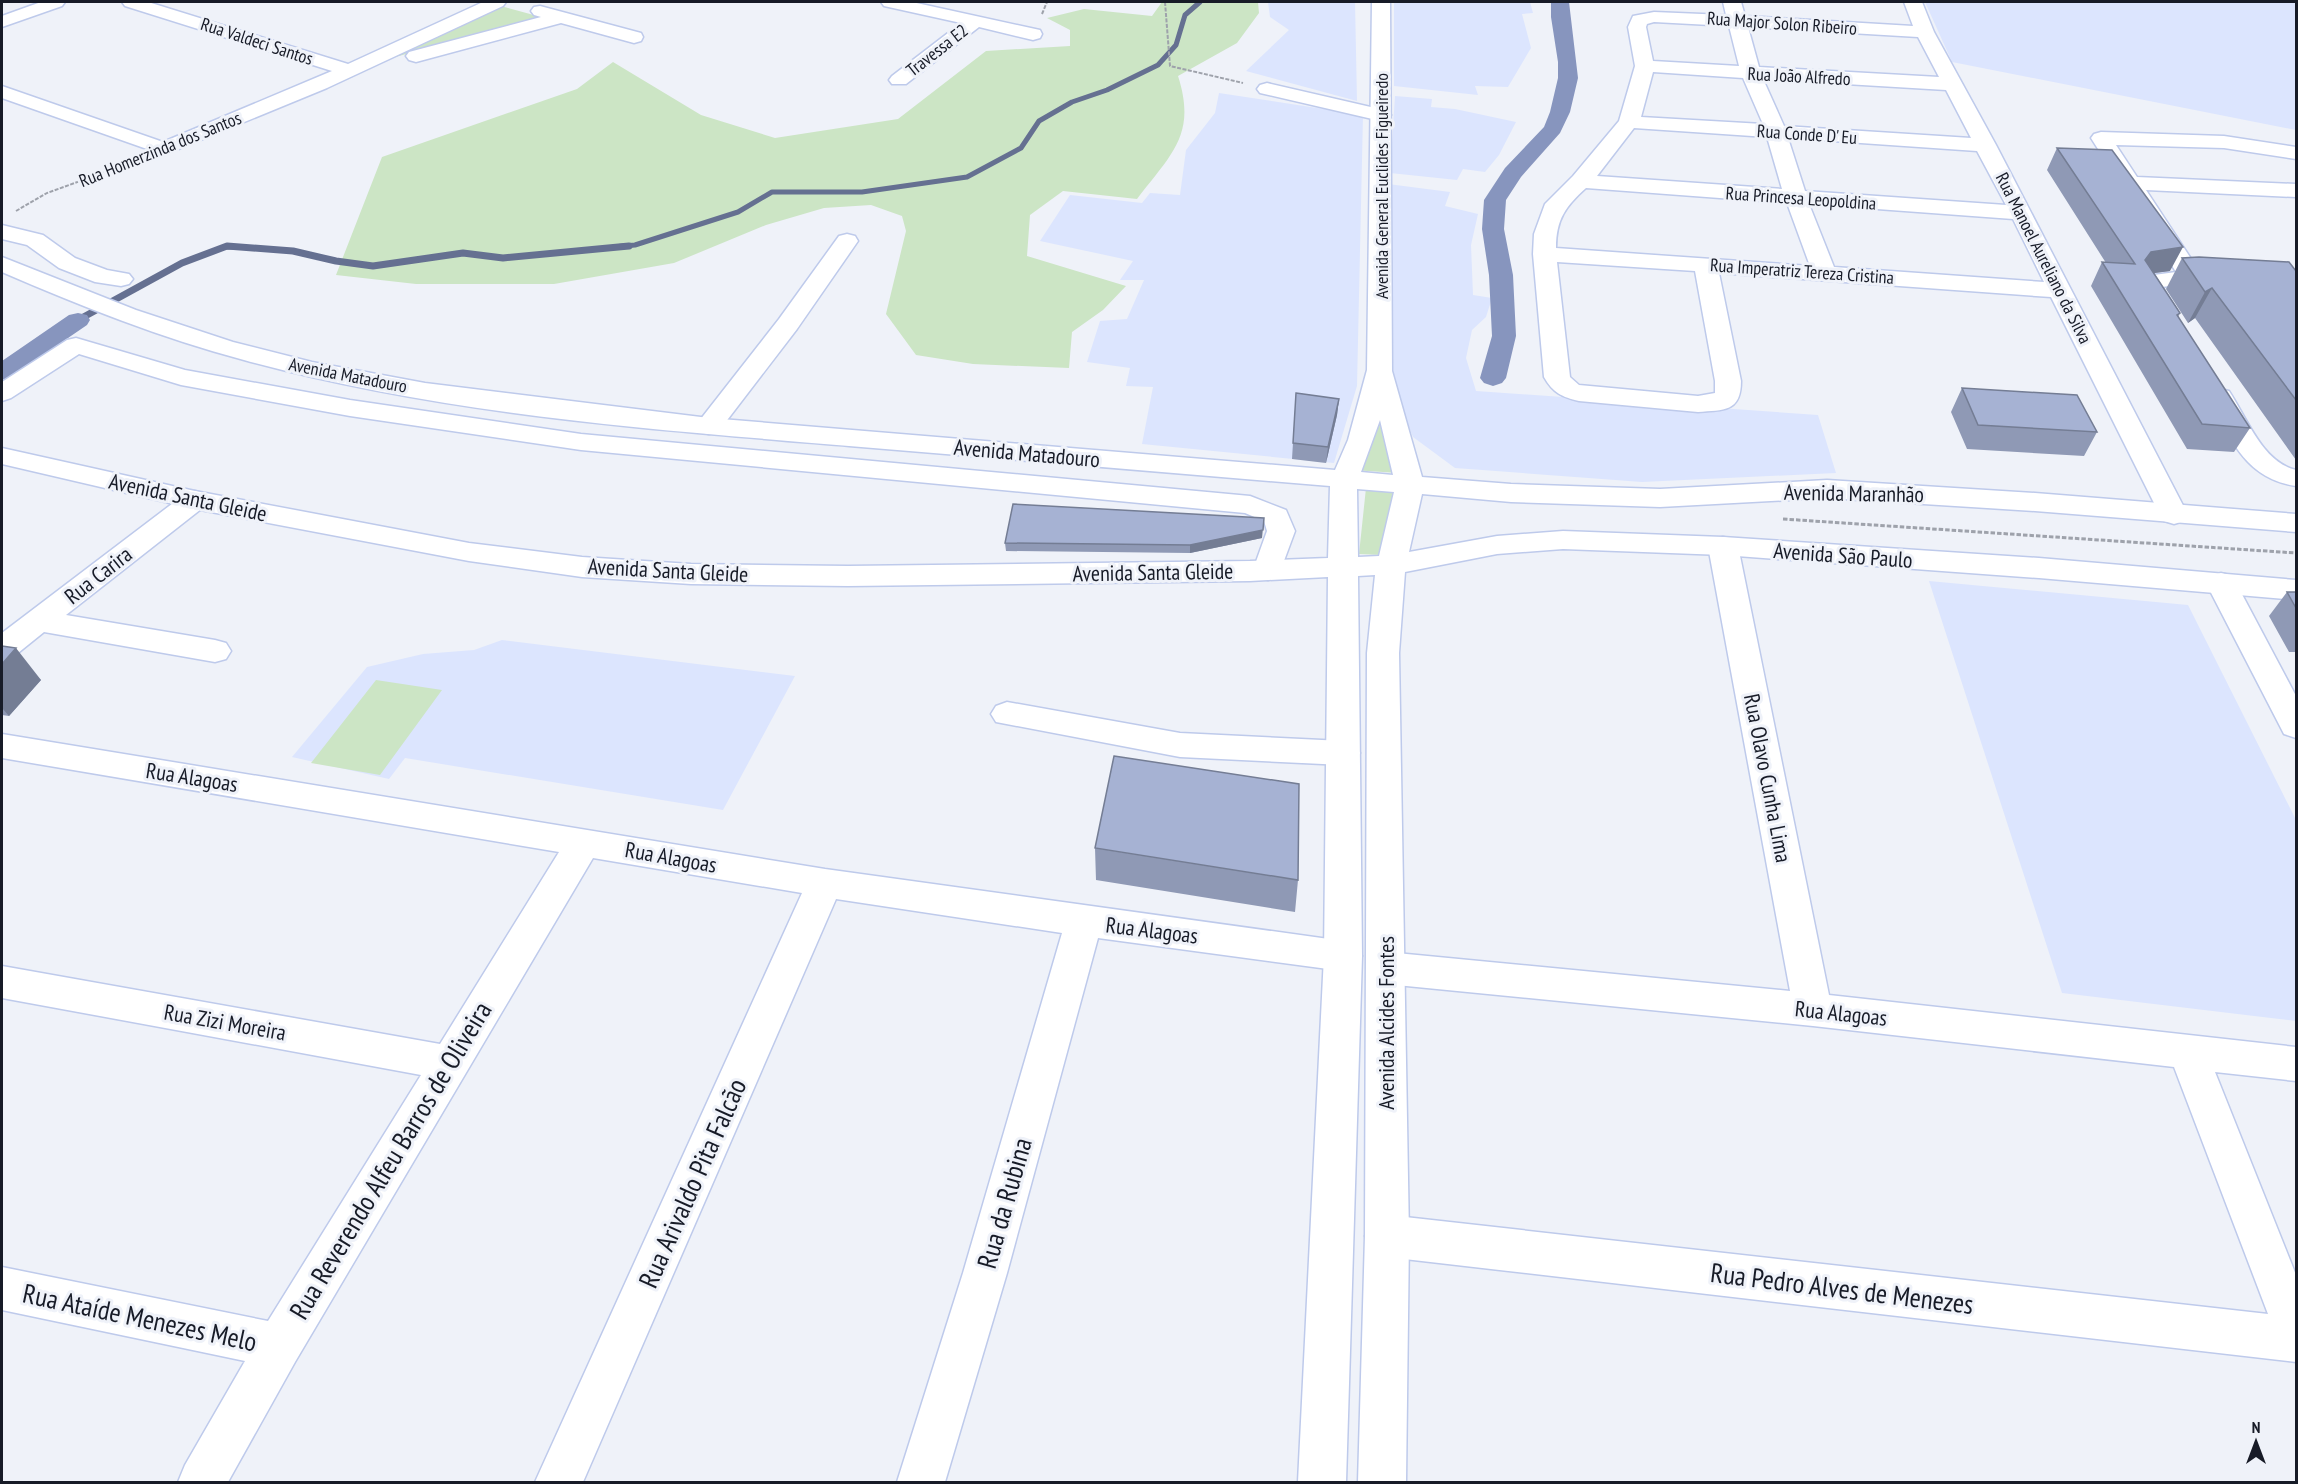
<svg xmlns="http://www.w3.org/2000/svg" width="2298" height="1484" font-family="'PT Sans Narrow',sans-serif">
<rect width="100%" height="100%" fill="#eff2f9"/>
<path fill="#dce5fe" d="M 1268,2 L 1355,2 L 1357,101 L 1246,71 L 1289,30 L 1270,17 Z
M 1394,2 L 1530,2 L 1533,13 L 1522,14 L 1531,48 L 1508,87 L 1475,86 L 1478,95 L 1394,86 Z
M 1925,2 L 2296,2 L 2296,130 L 1952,62 Z
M 1219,93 L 1363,115 L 1357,386 L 1334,463 L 1142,444 L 1153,387 L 1126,386 L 1130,368 L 1087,362 L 1100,321 L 1127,319 L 1144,280 L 1120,280 L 1133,261 L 1040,241 L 1070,195 L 1142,203 L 1150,193 L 1180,195 L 1186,150 L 1215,113 Z
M 1395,96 L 1432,99 L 1431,107 L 1455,109 L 1516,122 L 1499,155 L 1485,172 L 1463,169 L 1457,180 L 1390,173 Z
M 1388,184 L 1450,192 L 1445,206 L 1478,214 L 1471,245 L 1473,295 L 1492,298 L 1486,317 L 1472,330 L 1466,358 L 1476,391 L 1818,415 L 1836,473 L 1642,482 L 1455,468 L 1413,437 L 1386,371 Z
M 1929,581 L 2188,605 L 2296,820 L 2296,1021 L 2062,993 Z
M 502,640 L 795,676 L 723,810 L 405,758 L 389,779 L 292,757 L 367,667 L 423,654 L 474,650 Z"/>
<path fill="#cce5c5" d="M 1162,2 L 1258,2 L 1259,13 L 1237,43 L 1178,76 C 1197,135 1171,154 1137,199 L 1063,191 L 1030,215 L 1027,256 L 1126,286 L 1103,310 L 1072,332 L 1069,368 L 973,364 L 916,355 L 886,314 L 906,231 L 902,216 L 871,205 L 824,208 L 766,225 L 674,263 L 554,284 L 416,284 L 336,275 L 382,157 L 577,89 L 613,62 L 701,115 L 775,138 L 898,119 L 986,51 L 1070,46 L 1070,30 L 1047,18 L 1084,9 L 1152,16 Z
M 497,5 L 541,17 L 388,59 Z
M 1382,395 L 1398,473 L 1353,470 Z
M 1366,488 L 1396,490 L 1381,555 L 1359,554 Z
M 376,680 L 442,690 L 380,775 L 311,763 Z"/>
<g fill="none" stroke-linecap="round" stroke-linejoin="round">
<path stroke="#657091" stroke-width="5" d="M 224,247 L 242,247
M 613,247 L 635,245 L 738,212 L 772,192 L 862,192 L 967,177 L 1021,148 L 1039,121 L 1072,102 L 1107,90 L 1158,65 L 1176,45 L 1185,15 L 1200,2"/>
<path stroke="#657091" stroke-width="7" d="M 78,320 L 182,263 L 227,246 L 293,251 L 336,261 L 373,266 L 463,253 L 503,258 L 629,246"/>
<path fill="#8795be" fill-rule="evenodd" d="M 1551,2 L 1569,2 L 1578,78 L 1570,112 L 1560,133 L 1521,177 L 1506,200 L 1504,229 L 1513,275 L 1516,336 L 1506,378 L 1502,383 L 1493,386 L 1484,383 L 1480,378 L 1492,336 L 1489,275 L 1482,229 L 1484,200 L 1505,168 L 1544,127 L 1550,112 L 1558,78 L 1558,62 L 1551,17 Z
M 78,313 L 87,315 L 90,320 L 87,325 L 11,377 L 2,380 L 2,361 L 69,315 Z"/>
<defs>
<path id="minor" d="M 41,2 L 65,2 L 62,6 L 2,27 L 2,16 Z
M 122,2 L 148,2 L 348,64 L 483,2 L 506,2 L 503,6 L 327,88 L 164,155 L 2,98 L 2,86 L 163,142 L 332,71 L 125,6 Z
M 881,2 L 912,2 L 1040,30 L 1042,34 L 1040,38 L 1033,40 L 979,27 L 906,84 L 892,84 L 889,80 L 892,76 L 961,23 L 884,6 Z
M 1723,2 L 1741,2 L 1745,16 L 1913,26 L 1904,2 L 1922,2 L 1934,32 L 1996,145 L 2188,515 L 2184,521 L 2174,524 L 2164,521 L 2160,515 L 2051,297 L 1719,273 L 1741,381 C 1741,412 1724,410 1698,412 L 1579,401 C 1562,397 1553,393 1544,377 L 1533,254 L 1534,234 L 1545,204 L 1573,176 L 1619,121 L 1635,66 L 1628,27 L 1633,16 L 1654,12 L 1726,15 ZM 1654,22 L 1729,26 L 1739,66 L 1653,61 L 1646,27 L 1647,24 ZM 1748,27 L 1918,37 L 1939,77 L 1759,67 ZM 1653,72 L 1743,78 L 1763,124 L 1641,117 ZM 1763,79 L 1946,90 L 1971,138 L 1784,126 ZM 1634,128 L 1767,137 L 1782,189 L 1597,176 ZM 1788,138 L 1977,151 L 2006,205 L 1805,191 ZM 1586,188 L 1787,203 L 1810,266 L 1556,248 C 1556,219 1566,206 1586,188 ZM 1809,204 L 2013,219 L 2044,282 L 1834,267 ZM 1557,262 L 1695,271 L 1715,381 L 1715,393 L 1698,396 L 1579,385 L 1570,377 Z
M 540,6 L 641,33 L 643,37 L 641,41 L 634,43 L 561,23 L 416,62 L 409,60 L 406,56 L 409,52 L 541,17 L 534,15 L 531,11 L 534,7 Z
M 1267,83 L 1388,111 L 1391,115 L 1388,119 L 1381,121 L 1260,93 L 1257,89 L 1260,85 Z
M 2101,132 L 2224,136 L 2296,147 L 2296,159 L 2224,148 L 2116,145 L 2137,177 L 2296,184 L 2296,197 L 2146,190 L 2203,277 L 2199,282 L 2162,287 L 2177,310 L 2174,315 L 2165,317 L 2156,315 L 2135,282 L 2139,277 L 2176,272 L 2091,138 L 2094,134 Z
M 2,225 L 43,235 L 75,258 L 107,270 L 129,274 L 133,279 L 129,284 L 121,286 L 95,282 L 59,268 L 27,245 L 2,239 Z
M 847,234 L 855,236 L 858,241 L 797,329 L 718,432 L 709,434 L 700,432 L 696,426 L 700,420 L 779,319 L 839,236 Z
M 76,338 L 185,370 L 350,400 L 581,434 L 1250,496 L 1286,510 L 1295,531 L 1278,577 L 1268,580 L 1258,577 L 1253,570 L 1267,531 L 1264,521 L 1245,513 L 581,450 L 350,416 L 181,385 L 79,354 L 11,398 L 2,401 L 2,382 L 67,340 Z
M 2220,389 L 2229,391 C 2247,418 2262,462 2296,470 L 2296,486 C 2244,478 2231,438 2207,397 L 2211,391 Z
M 195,491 L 205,494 L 209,500 L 205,506 L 66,615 L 215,640 L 226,643 L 231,651 L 226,659 L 215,662 L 44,632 L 13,657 L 2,660 L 2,633 L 185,494 Z
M 1723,537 L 1733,539 L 1738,546 L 1829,995 L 2296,1047 L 2296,1081 L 2215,1072 L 2296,1275 L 2296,1362 L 1387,1257 L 1372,1251 L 1365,1236 L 1372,1221 L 1387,1215 L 2268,1314 L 2174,1067 L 1813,1026 L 1386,984 L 1373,979 L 1367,968 L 1373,957 L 1386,952 L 1790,991 L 1708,546 L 1713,539 Z
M 2221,573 L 2232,576 L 2236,583 L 2296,696 L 2296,738 L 2284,734 L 2206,583 L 2210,576 Z
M 1007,702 L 1180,733 L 1343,741 L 1355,744 L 1360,753 L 1355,762 L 1343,765 L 1180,757 L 996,722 L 991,714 L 996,706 Z
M 2,734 L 825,869 L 1343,941 L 1356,945 L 1362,956 L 1356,967 L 1343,971 L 1098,938 L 1007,1273 L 945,1482 L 897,1482 L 963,1273 L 1062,933 L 836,899 L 583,1482 L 535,1482 L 802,893 L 593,858 L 295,1362 L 228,1482 L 178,1482 L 185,1465 L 245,1361 L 2,1310 L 2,1267 L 268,1321 L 421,1075 L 2,998 L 2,966 L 440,1044 L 559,852 L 2,758 Z"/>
<path id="major" d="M 1372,2 L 1390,2 L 1392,371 L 1422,477 L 1511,484 L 1660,489 L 1827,480 L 2035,493 L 2296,514 L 2296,532 L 2035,511 L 1827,498 L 1660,507 L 1511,502 L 1422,494 L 1409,552 L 1497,536 L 1563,531 L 1723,537 L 2039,558 L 2296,580 L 2296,600 L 2039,578 L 1723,555 L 1563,549 L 1497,554 L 1405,572 L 1399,653 L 1409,1236 L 1406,1482 L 1358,1482 L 1365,1236 L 1367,653 L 1375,575 L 1358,576 L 1362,956 L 1346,1482 L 1298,1482 L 1324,956 L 1328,577 L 1250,581 L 848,586 L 691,584 L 582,577 L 469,561 L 195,509 L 2,464 L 2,448 L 195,491 L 469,543 L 582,557 L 691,564 L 848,566 L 1250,561 L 1328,558 L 1330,486 C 1169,473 1009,459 849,446 C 647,429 440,414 244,360 C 161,338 81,306 2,272 L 2,257 L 136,310 L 233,342 L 312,362 L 425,383 L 709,418 L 1335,470 L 1348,440 L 1367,370 ZM 1380,420 L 1393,475 L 1361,472 ZM 1357,489 L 1394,492 L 1379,556 L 1358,557 Z"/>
</defs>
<use href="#minor" stroke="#becaeb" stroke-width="3"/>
<use href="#major" stroke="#becaeb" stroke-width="3"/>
<path stroke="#9ea2ab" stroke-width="2" stroke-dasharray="4 1.5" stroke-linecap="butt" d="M 1165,2 L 1170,66 L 1243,83
M 1042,14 L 1047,2
M 16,211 L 47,193 L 133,162"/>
<path stroke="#9ea2ab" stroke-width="3" stroke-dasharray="4.5 2" stroke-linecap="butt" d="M 1783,519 L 2296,553"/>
<use href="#minor" fill="#fff" fill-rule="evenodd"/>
<use href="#major" fill="#fff" fill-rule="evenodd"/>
</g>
<path fill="#8f99b5" d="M 2057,148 L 2170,271 L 2154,273 L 2180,313 L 2178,317 L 2250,428 L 2234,452 L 2187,449 L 2091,286 L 2102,262 L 2106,263 L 2047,170 Z
M 2182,258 L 2296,271 L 2296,460 L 2195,318 L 2188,323 L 2166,289 Z
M 1962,388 L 2097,432 L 2084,456 L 1967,449 L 1951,412 Z
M 1296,393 L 1339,399 L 1337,415 L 1326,463 L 1292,459 Z
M 1262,538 L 1190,553 L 1006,551 L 1005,543 Z
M 2287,592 L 2296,592 L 2296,652 L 2289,652 L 2269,616 Z
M 2,646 L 41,680 L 9,716 L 2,715 Z
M 1095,848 L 1298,880 L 1295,912 L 1096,880 Z"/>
<path fill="#747d94" d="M 2183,247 L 2170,271 L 2139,275 L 2145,260 L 2151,252 Z
M 2212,288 L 2195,318 L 2188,323 L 2205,292 Z
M 1339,399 L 1337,415 L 1326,463 L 1328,447 Z
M 1264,518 L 1262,538 L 1190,553 L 1190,545 Z
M 16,648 L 41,680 L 9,716 L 2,708 L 2,664 Z"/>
<path fill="#a6b2d3" stroke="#747d94" stroke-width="1.5" d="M 2057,148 L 2112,150 L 2183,247 L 2151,252 L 2145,260 L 2180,313 L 2177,315 L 2250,428 L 2202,424 L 2102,262 L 2135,264 Z
M 2199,257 L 2289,262 L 2296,271 L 2296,400 L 2212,288 L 2205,292 L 2182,258 Z
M 1962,388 L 2077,395 L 2097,432 L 1978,425 Z
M 1296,393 L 1339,399 L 1328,447 L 1293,443 Z
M 1013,504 L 1264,518 L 1263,530 L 1190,545 L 1005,543 Z
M 2287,592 L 2296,592 L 2296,608 Z
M 2,646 L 16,648 L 2,664 Z
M 1114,756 L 1299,784 L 1298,880 L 1095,848 Z"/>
<g text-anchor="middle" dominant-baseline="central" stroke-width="6" stroke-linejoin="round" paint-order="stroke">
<g font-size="18" fill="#171b27" stroke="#eff2f9">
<text transform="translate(1782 23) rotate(4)">Rua Major Solon Ribeiro</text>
<text transform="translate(257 41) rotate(18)">Rua Valdeci Santos</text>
<text transform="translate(937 50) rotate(-38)">Travessa E2</text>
<text transform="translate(1799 76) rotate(3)">Rua João Alfredo</text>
<text transform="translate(1807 134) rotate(4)">Rua Conde D' Eu</text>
<text transform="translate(160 149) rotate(-22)">Rua Homerzinda dos Santos</text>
<text transform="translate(1381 186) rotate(-90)">Avenida General Euclides Figueiredo</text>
<text transform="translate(1801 198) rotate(4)">Rua Princesa Leopoldina</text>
<text transform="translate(2044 258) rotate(63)">Rua Manoel Aureliano da Silva</text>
<text transform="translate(1802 271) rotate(4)">Rua Imperatriz Tereza Cristina</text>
<text transform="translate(348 375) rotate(11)">Avenida Matadouro</text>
</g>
<g font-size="22" fill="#171b27" stroke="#eff2f9">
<text transform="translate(1027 453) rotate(5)">Avenida Matadouro</text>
<text transform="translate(1854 493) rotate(1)">Avenida Maranhão</text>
<text transform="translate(188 497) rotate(12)">Avenida Santa Gleide</text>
<text transform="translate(1843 555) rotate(4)">Avenida São Paulo</text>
<text transform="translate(668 570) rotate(3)">Avenida Santa Gleide</text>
<text transform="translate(1153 572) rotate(-1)">Avenida Santa Gleide</text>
<text transform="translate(98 575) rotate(-38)">Rua Carira</text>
<text transform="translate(192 777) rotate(9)">Rua Alagoas</text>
<text transform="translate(1768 778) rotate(79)">Rua Olavo Cunha Lima</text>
<text transform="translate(671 857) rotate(10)">Rua Alagoas</text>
<text transform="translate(1152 930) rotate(7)">Rua Alagoas</text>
<text transform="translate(1841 1013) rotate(6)">Rua Alagoas</text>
<text transform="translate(225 1022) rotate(10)">Rua Zizi Moreira</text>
<text transform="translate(1386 1023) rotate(-90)">Avenida Alcides Fontes</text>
</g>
<g font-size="27" fill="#171b27" stroke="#eff2f9">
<text transform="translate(390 1160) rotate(-59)">Rua Reverendo Alfeu Barros de Oliveira</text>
<text transform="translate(692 1183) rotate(-66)">Rua Arivaldo Pita Falcão</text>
<text transform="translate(1004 1203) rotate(-74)">Rua da Rubina</text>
<text transform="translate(1842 1288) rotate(7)">Rua Pedro Alves de Menezes</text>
<text transform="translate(140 1317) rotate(12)">Rua Ataíde Menezes Melo</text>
</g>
</g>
<rect width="2298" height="1484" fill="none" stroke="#171b27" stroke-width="6"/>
<g transform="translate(2256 1442)" stroke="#eff2f9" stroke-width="4.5" paint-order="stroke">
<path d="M0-4.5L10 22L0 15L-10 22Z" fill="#171b27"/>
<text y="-9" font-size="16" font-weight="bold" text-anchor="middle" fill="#171b27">N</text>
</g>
</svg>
